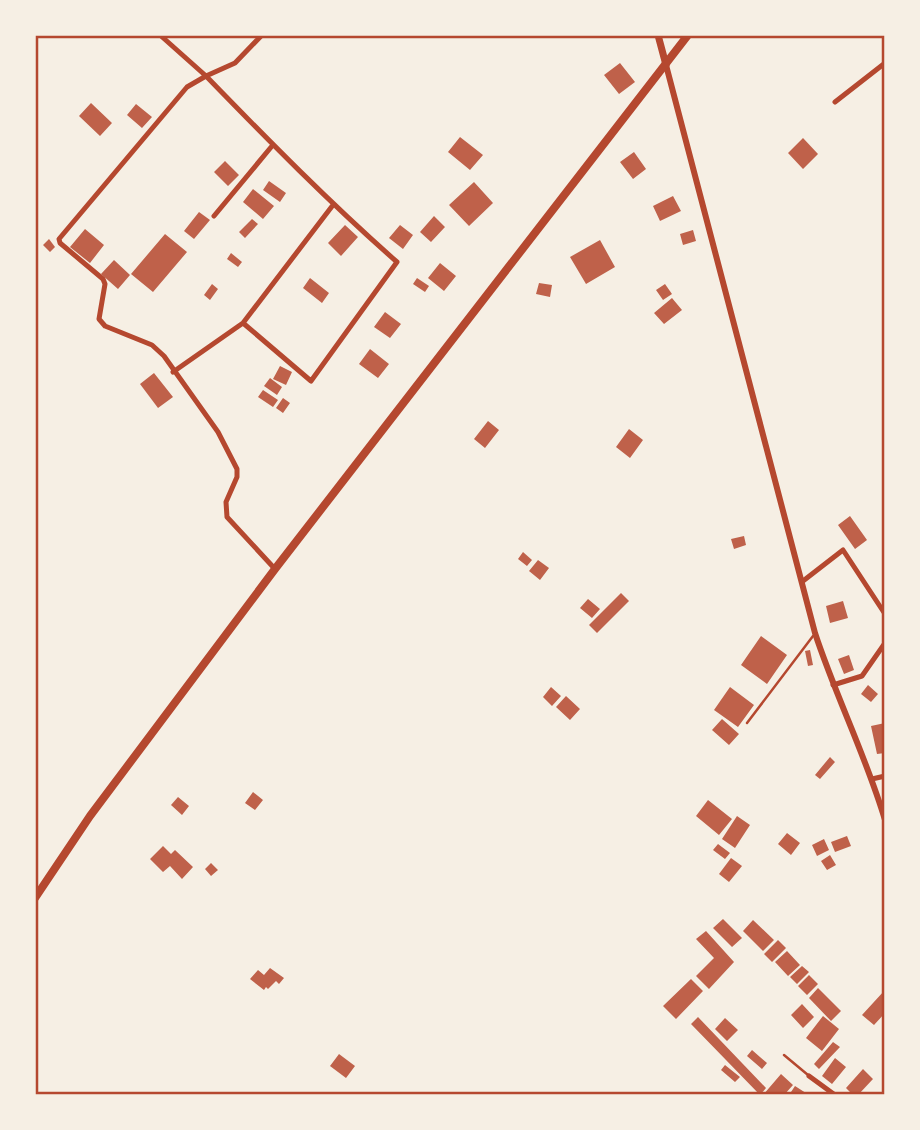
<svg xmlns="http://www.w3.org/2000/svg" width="920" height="1130" font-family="Lato,sans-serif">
<rect width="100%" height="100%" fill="#f6efe4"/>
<path fill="#bf614a" d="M 620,63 L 635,82 L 619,94 L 604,75 Z
M 91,103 L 112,123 L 100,136 L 79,116 Z
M 136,104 L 152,117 L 142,128 L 127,115 Z
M 460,137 L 483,155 L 470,170 L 448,152 Z
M 803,138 L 818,154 L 803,169 L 788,153 Z
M 634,152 L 646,169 L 633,179 L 620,162 Z
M 225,161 L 239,175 L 228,186 L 214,172 Z
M 269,181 L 286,193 L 280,202 L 263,190 Z
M 474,182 L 493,203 L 469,226 L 449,205 Z
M 253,189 L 274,206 L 263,219 L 243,202 Z
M 673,196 L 681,211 L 660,221 L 653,206 Z
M 199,212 L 210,220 L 194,239 L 184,231 Z
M 434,216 L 445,227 L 431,242 L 420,232 Z
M 252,219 L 258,224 L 245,238 L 239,232 Z
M 345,225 L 358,237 L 341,256 L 328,243 Z
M 400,225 L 413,235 L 403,249 L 389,238 Z
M 85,229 L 104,245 L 90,263 L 70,247 Z
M 693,230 L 696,241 L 683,245 L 680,234 Z
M 165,234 L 187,252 L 153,292 L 131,274 Z
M 49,239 L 55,247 L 50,252 L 43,245 Z
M 600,240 L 615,267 L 586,284 L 570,257 Z
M 231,253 L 242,262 L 238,267 L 227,259 Z
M 114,260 L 130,275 L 118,289 L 101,274 Z
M 440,263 L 456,276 L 444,291 L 428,278 Z
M 310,278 L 329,293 L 322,303 L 303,288 Z
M 417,278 L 429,286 L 425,292 L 413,284 Z
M 539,283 L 552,285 L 550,297 L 536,294 Z
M 212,284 L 218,289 L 210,300 L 204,295 Z
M 665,284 L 672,294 L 663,300 L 656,290 Z
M 672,298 L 682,310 L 664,324 L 654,313 Z
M 385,312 L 401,324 L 390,338 L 374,327 Z
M 370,349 L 389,364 L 378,378 L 359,364 Z
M 280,366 L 292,372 L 286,385 L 273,379 Z
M 154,373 L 173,397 L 158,408 L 140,384 Z
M 270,378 L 282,387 L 277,395 L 264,386 Z
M 263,390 L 278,400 L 273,407 L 258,397 Z
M 283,398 L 290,403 L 283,413 L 276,408 Z
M 488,421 L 499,430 L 485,448 L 474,439 Z
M 629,429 L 643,440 L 630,458 L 616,447 Z
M 850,516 L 867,540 L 855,549 L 838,525 Z
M 744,536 L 746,545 L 734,549 L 731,539 Z
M 523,552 L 532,560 L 527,566 L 518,559 Z
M 538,560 L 549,568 L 540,580 L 529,571 Z
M 621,593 L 629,601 L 597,633 L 589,625 Z
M 588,599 L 600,609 L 592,618 L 580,608 Z
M 843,601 L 848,618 L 830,623 L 826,606 Z
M 761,636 L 787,655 L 767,684 L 741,665 Z
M 810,650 L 813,665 L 808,666 L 805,651 Z
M 849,655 L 854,670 L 844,674 L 838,659 Z
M 868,685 L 878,694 L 871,702 L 861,694 Z
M 551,687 L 561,696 L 552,706 L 543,697 Z
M 730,687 L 754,705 L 738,727 L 714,710 Z
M 566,696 L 580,709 L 570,720 L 556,707 Z
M 722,719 L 739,734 L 729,745 L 712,730 Z
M 885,723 L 885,753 L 877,754 L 871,726 Z
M 830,757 L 835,762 L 820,779 L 815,775 Z
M 253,792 L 263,800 L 255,810 L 245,803 Z
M 178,797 L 189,806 L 182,815 L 171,805 Z
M 708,800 L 732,819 L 719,835 L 696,816 Z
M 737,816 L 750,825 L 735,848 L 722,839 Z
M 787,833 L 800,843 L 791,855 L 778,844 Z
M 847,836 L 851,846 L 835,852 L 831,842 Z
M 824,839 L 829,850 L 817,856 L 812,845 Z
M 718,844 L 730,853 L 725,859 L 713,850 Z
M 163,846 L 171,854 L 175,850 L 193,867 L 182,879 L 170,866 L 163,872 L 150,859 Z
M 830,855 L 836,865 L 827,870 L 821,861 Z
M 731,858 L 742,866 L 729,882 L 719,874 Z
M 211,863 L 218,870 L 211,876 L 205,869 Z
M 723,919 L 742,938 L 732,947 L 713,928 Z
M 753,920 L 774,940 L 763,951 L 743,931 Z
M 706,931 L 734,962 L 709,989 L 696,976 L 714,958 L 696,939 Z
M 778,940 L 786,948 L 772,962 L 764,954 Z
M 787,951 L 800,965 L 788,976 L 775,962 Z
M 802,966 L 809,972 L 797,984 L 790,977 Z
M 270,968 L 284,978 L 279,984 L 276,981 L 268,989 L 266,987 L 264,990 L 250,979 L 258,970 L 264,975 Z
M 809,975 L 818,984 L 807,995 L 798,986 Z
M 691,979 L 703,991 L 676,1019 L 663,1006 Z
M 818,988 L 841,1011 L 831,1021 L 809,998 Z
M 884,991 L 885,1013 L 874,1025 L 862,1015 Z
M 802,1004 L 814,1017 L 803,1028 L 791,1015 Z
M 823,1016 L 839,1029 L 822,1051 L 806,1038 Z
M 698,1017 L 766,1088 L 760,1095 L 691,1024 Z
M 725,1018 L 738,1030 L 727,1041 L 715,1029 Z
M 833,1042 L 840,1047 L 819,1069 L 814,1064 Z
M 752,1050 L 767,1063 L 762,1069 L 747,1056 Z
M 339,1054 L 355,1066 L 346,1078 L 330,1066 Z
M 835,1058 L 846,1067 L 832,1084 L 822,1076 Z
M 725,1065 L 740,1077 L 735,1082 L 721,1070 Z
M 863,1069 L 873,1079 L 858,1095 L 853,1095 L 846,1088 Z
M 781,1074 L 793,1085 L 784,1095 L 763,1095 Z
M 795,1086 L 809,1095 L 789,1095 Z"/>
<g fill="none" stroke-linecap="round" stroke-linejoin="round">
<path stroke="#b5482f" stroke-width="2.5" d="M 747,723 L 813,636
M 784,1055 L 808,1075"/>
<path stroke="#b5482f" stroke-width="5" d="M 160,35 L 206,76 L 187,87 L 59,239 L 60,243 L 103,279 L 105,284 L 99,319 L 105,326 L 152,345 L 164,356 L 218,432 L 237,469 L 237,477 L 226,502 L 227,517 L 275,569
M 262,35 L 235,63 L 206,76 C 268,140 330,203 397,262 L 311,381 L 243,323 L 333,205
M 835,102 L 885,63
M 214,216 L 272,146
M 173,372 L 243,323
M 803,581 L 843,550 L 885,614
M 833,685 L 862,676 L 885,643
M 872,779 L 885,776
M 809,1076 L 835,1095"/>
<path stroke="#b5482f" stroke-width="6" d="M 666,65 L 815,633 C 836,697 866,756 885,820"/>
<path stroke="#b5482f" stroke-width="7" d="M 658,35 L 666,65"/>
<path stroke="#b5482f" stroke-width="8" d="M 35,898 L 90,816 L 275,569 L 688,35"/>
</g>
<rect width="920" height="1130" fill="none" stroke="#f6efe4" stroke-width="74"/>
<rect x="37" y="37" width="846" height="1056" fill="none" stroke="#b5482f" stroke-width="2.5"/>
</svg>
